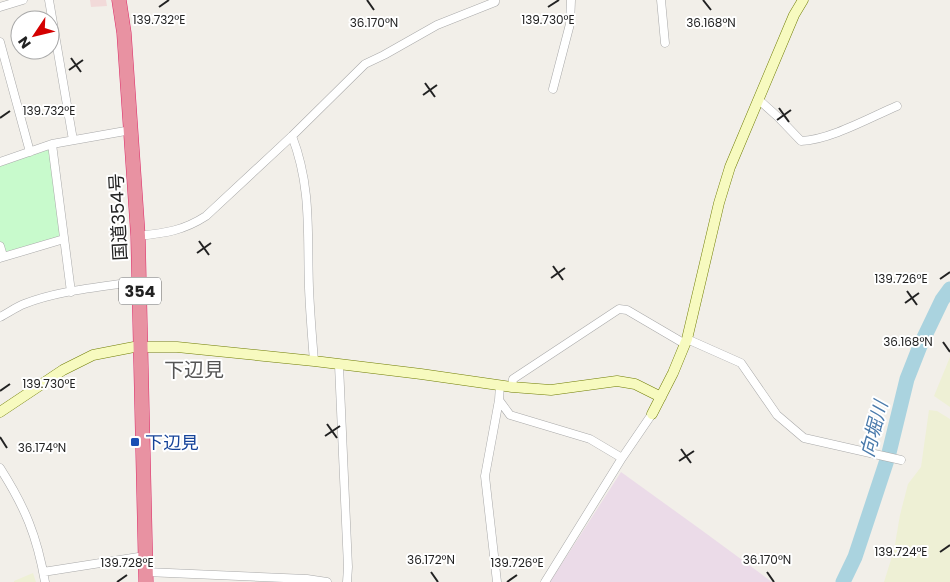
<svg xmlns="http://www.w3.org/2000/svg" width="950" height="582" font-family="Poppins,'Noto Sans JP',sans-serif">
<rect width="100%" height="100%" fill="#f2efe9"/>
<path fill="#f2dad9" d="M 90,0 L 106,0 L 107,6 L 91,7 Z"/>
<path fill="#ebdbe8" d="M 621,472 L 700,529 L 772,582 L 550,582 Z"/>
<path fill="#eef0d5" d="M 950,357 L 950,407 L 934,396 Z
M 929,410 L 937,411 L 950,419 L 950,582 L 884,582 L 894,550 L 900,515 L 908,484 L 921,467 Z
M 33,573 L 36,582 L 14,582 L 14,581 Z"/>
<path fill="#c8facc" d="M 52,144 L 64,239 L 3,256 L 0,246 L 0,162 Z"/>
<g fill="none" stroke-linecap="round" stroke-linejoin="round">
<path stroke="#aad3df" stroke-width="15" d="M 843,582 L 855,557 L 888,457 L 907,379 L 920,346 L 942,300 L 950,289"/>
<defs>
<path id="street" d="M 49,0 L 73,140
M 661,0 L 665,43
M 0,7 L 23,0
M 0,42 L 30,152
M 553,89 L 570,24 L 571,0
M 759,100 L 778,117 L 801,141 C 830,140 869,118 897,106
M 292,136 C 312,188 307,234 309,288 C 310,312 312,337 314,361
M 52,144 L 71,292
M 0,162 L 52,144 L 131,130
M 138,236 C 165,233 183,231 206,216 L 292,136 L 365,64 L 384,55 L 437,25 L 495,2 L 495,0
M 0,246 L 3,256
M 0,258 L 64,239
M 0,317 C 8,313 16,307 24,304 C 60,290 102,287 140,281
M 687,339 L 741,363 L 777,415 L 804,438 L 901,460
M 339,365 L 348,567 L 347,582
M 500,385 L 499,400 L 510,415 L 590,439 L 622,458
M 512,387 L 513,379 L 619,309 L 627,310 L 685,344
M 0,468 C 25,507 37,536 45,582
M 43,572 L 145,556
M 146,572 L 307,579 L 327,582
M 497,582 L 485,476 L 499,400
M 545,582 L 622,458 L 652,414"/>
<path id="secondary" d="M 0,412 L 63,370 L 93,355 L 134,347 L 177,347 L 314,361 L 421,374 L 512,387 L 551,390 L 617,381 L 635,384 L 661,397
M 652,414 L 673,373 L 687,339 L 719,203 L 730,167 L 794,15 L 803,0"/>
<path id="highway" d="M 119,0 L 124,33 L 138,236 L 146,582"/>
</defs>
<use href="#street" stroke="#a9a9a9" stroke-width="9"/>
<use href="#secondary" stroke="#707d05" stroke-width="11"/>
<use href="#highway" stroke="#dc2a67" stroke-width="15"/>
<use href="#street" stroke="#fff" stroke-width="8"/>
<use href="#secondary" stroke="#f7fabf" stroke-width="10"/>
<use href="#highway" stroke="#e892a2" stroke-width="14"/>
</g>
<path fill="none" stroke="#222" stroke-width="2" d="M 367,0 L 374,10M 703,0 L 711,10M 159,7 L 169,0M 548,7 L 559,0M 71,58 L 81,72M 69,70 L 83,60M 425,83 L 435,97M 423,95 L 437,85M 779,108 L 789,122M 0,118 L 10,111M 777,120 L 791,110M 199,241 L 209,255M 197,253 L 211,243M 553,266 L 563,280M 551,278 L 565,268M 940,279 L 950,272M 907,291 L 917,305M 905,303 L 919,293M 943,342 L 950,352M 0,391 L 10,384M 327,424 L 337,438M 325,436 L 340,426M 0,437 L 7,448M 681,449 L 691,463M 679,461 L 694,451M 940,552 L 950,545M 431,572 L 438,582M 767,572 L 774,582M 117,582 L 127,575M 507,582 L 517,575"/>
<rect fill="#1a4fb4" stroke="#fff" stroke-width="2" x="130" y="437" width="10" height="10" rx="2.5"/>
<g text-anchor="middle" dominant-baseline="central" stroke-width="4" stroke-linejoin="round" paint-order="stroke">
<rect fill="#fff" stroke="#646464" stroke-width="1" x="119" y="277.5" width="42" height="27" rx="4"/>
<g font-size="16" font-weight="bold" fill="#222">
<text x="140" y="291">354</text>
</g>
<g font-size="18" fill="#222" stroke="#fff">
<text transform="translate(118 217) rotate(-93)">国道354号</text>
</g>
<g font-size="18" fill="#164399" stroke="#fff" text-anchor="start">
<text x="145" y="442">下辺見</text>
</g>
<g font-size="19" font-style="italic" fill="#4a7aab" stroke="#fff">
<text transform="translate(874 429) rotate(-75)">向堀川</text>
</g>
<g font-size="20" fill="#555" stroke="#fff">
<text x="194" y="370">下辺見</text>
</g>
</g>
<g font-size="12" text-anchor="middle" fill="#222" stroke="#fff" stroke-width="4" stroke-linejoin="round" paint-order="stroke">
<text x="548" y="24">139.730°E</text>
<text x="159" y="24">139.732°E</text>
<text x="374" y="27">36.170°N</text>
<text x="711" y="27">36.168°N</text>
<text x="49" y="115">139.732°E</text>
<text x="901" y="283">139.726°E</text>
<text x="908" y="346">36.168°N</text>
<text x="49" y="388">139.730°E</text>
<text x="42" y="452">36.174°N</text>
<text x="901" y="556">139.724°E</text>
<text x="431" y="564">36.172°N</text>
<text x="767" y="564">36.170°N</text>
<text x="127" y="567">139.728°E</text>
<text x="517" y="567">139.726°E</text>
</g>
<g transform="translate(35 35) rotate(235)"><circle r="24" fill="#ffffff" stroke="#a7a7a7"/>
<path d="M0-4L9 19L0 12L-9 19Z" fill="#d40000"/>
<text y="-8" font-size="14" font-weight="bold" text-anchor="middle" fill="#222222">N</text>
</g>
</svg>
